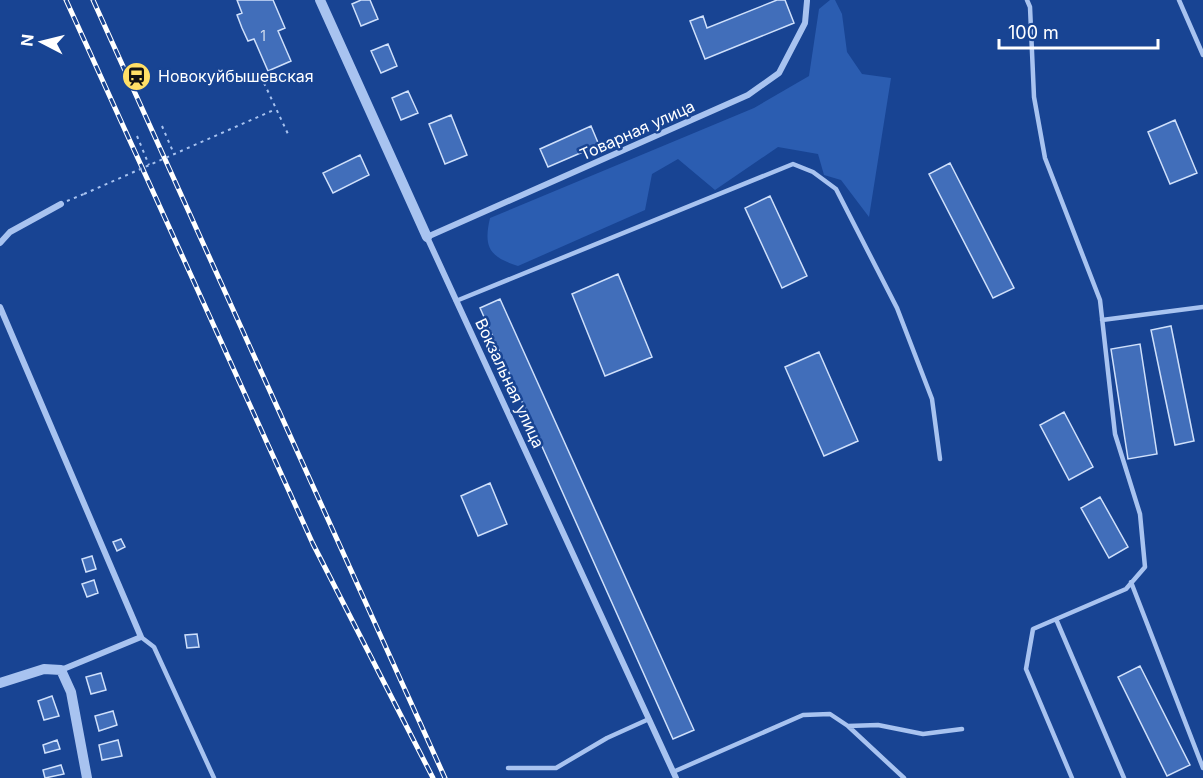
<svg xmlns="http://www.w3.org/2000/svg" width="1203" height="778" font-family="Inter,sans-serif">
<rect width="100%" height="100%" fill="#184493"/>
<path fill="#2b5db1" d="M 830,0 L 835,0 L 842,14 L 847,52 L 862,74 L 891,78 L 869,217 L 841,180 L 824,175 L 818,154 L 778,147 L 715,190 L 678,159 L 652,174 L 645,210 L 518,266 C 490,257 483,248 490,218 L 754,108 L 809,76 L 819,9 Z"/>
<path fill="#416eba" stroke="#cfe0fb" stroke-width="1.5" d="M 237,0 L 273,0 L 285,28 L 278,31 L 291,61 L 268,71 L 254,39 L 248,41 L 242,28 L 237,15 L 242,13 Z
M 361,0 L 370,0 L 378,19 L 361,26 L 352,4 Z
M 777,0 L 785,0 L 794,23 L 705,59 L 690,21 L 703,16 L 707,28 Z
M 388,44 L 397,66 L 381,73 L 371,51 Z
M 408,91 L 418,113 L 401,120 L 392,98 Z
M 451,115 L 467,155 L 445,164 L 429,124 Z
M 1175,120 L 1197,173 L 1170,184 L 1148,132 Z
M 591,126 L 599,145 L 548,167 L 540,149 Z
M 360,155 L 369,175 L 333,193 L 323,173 Z
M 950,163 L 1014,288 L 993,298 L 929,174 Z
M 770,196 L 807,276 L 782,288 L 745,208 Z
M 618,274 L 652,357 L 605,376 L 572,294 Z
M 500,299 L 694,730 L 673,739 L 480,308 Z
M 1171,326 L 1194,441 L 1175,445 L 1151,330 Z
M 1140,344 L 1157,454 L 1128,459 L 1111,349 Z
M 819,352 L 858,441 L 824,456 L 785,367 Z
M 1064,412 L 1093,467 L 1069,480 L 1040,425 Z
M 490,483 L 507,524 L 478,536 L 461,496 Z
M 1100,497 L 1128,547 L 1109,558 L 1081,508 Z
M 121,539 L 125,547 L 117,551 L 113,542 Z
M 92,556 L 96,569 L 86,572 L 82,559 Z
M 94,580 L 98,593 L 87,597 L 82,584 Z
M 197,634 L 199,647 L 187,648 L 185,635 Z
M 1140,666 L 1190,765 L 1167,776 L 1118,677 Z
M 101,673 L 106,690 L 91,694 L 86,677 Z
M 52,696 L 59,716 L 44,720 L 38,701 Z
M 113,711 L 117,725 L 99,731 L 95,716 Z
M 57,740 L 60,749 L 45,753 L 43,745 Z
M 118,740 L 122,756 L 102,760 L 99,745 Z
M 61,765 L 64,774 L 45,778 L 43,770 Z"/>
<g fill="none" stroke-linecap="round" stroke-linejoin="round">
<path stroke="#a8c3f0" stroke-width="2" stroke-dasharray="3 4.5" stroke-linecap="butt" d="M 264,83 L 288,134
M 162,126 L 174,154
M 137,136 L 149,165
M 67,201 L 84,194"/>
<path stroke="#a8c3f0" stroke-width="4.5" d="M 1027,0 L 1030,7 L 1034,97 L 1045,158 L 1100,300 L 1115,434 L 1140,514 L 1145,567 L 1126,589 L 1033,629 L 1026,669 L 1072,778
M 1179,0 L 1203,55
M 456,301 L 793,164 L 813,172 L 836,189 L 897,308 L 932,399 L 940,459
M 1102,320 L 1203,307
M 1131,582 L 1203,768
M 1056,619 L 1124,778
M 141,637 L 154,647 L 214,778
M 848,726 L 904,778
M 508,768 L 556,768 L 607,738 L 649,719
M 673,772 L 803,715 L 830,714 L 848,726 L 878,725 L 923,734 L 962,729"/>
<path stroke="#a8c3f0" stroke-width="6" d="M 0,243 L 10,232 L 61,204
M 0,307 L 141,637 L 61,670
M 676,778 L 427,237 L 748,95 L 779,73 L 805,23 L 807,1"/>
<path stroke="#a8c3f0" stroke-width="10" d="M 320,0 L 427,237
M 0,683 L 44,669 L 61,670 L 71,692 L 87,778"/>
<defs>
<path id="rail" d="M 66,0 L 313,544 L 433,778
M 93,0 L 445,778"/>
</defs>
<use href="#rail" stroke="#fff" stroke-width="5"/>
<use href="#rail" stroke="#184493" stroke-width="3" stroke-dasharray="9" stroke-linecap="butt"/>
<path stroke="#a8c3f0" stroke-width="2" stroke-dasharray="3 4.5" stroke-linecap="butt" d="M 84,194 L 276,109"/>
</g>
<defs>
<symbol id="station-disc" viewBox="-11 -11 22 22"><circle r="9.5" fill="#ffdf67" stroke="#184493"/><path d="M-3-6H3Q5-6 5-4V2Q5 4 3 4L4.5 6H3L1.5 4h-3L-3 6H-4.5L-3 4Q-5 4-5 2V-4Q-5-6-3-6ZM-3.5-4v3h7v-3ZM-3.5 1v1.5H-2V1ZM2 1v1.5H3.5V1Z" fill="#111"/></symbol>
</defs>
<g fill-rule="evenodd">
<use href="#station-disc" x="120" y="60" width="33" height="33"/>
</g>
<g text-anchor="middle" dominant-baseline="central" stroke-width="5" stroke-linejoin="round" paint-order="stroke">
<g font-size="14" fill="#d0dbee">
<text x="263" y="35">1</text>
</g>
<g font-size="16" fill="#fff" stroke="#184493" text-anchor="start">
<text x="158" y="76">Новокуйбышевская</text>
</g>
<g font-size="16" fill="#fff" stroke="#184493">
<text transform="translate(637 130) rotate(-24)">Товарная улица</text>
<text transform="translate(510 383) rotate(65)">Вокзальная улица</text>
</g>
</g>
<g transform="translate(42 42) rotate(277)" stroke="#184493" stroke-width="4.5" paint-order="stroke">
<path d="M0-4.5L10 22L0 15L-10 22Z" fill="#ffffff"/>
<text y="-9" font-size="16" font-weight="bold" text-anchor="middle" fill="#ffffff">N</text>
</g>
<path d="M999 39v9h159v-9" fill="none" stroke="#ffffff" stroke-width="3"/>
<text x="1008" y="39" font-size="18" fill="#ffffff" stroke="#184493" stroke-width="4.5" paint-order="stroke">100 m</text>
</svg>
